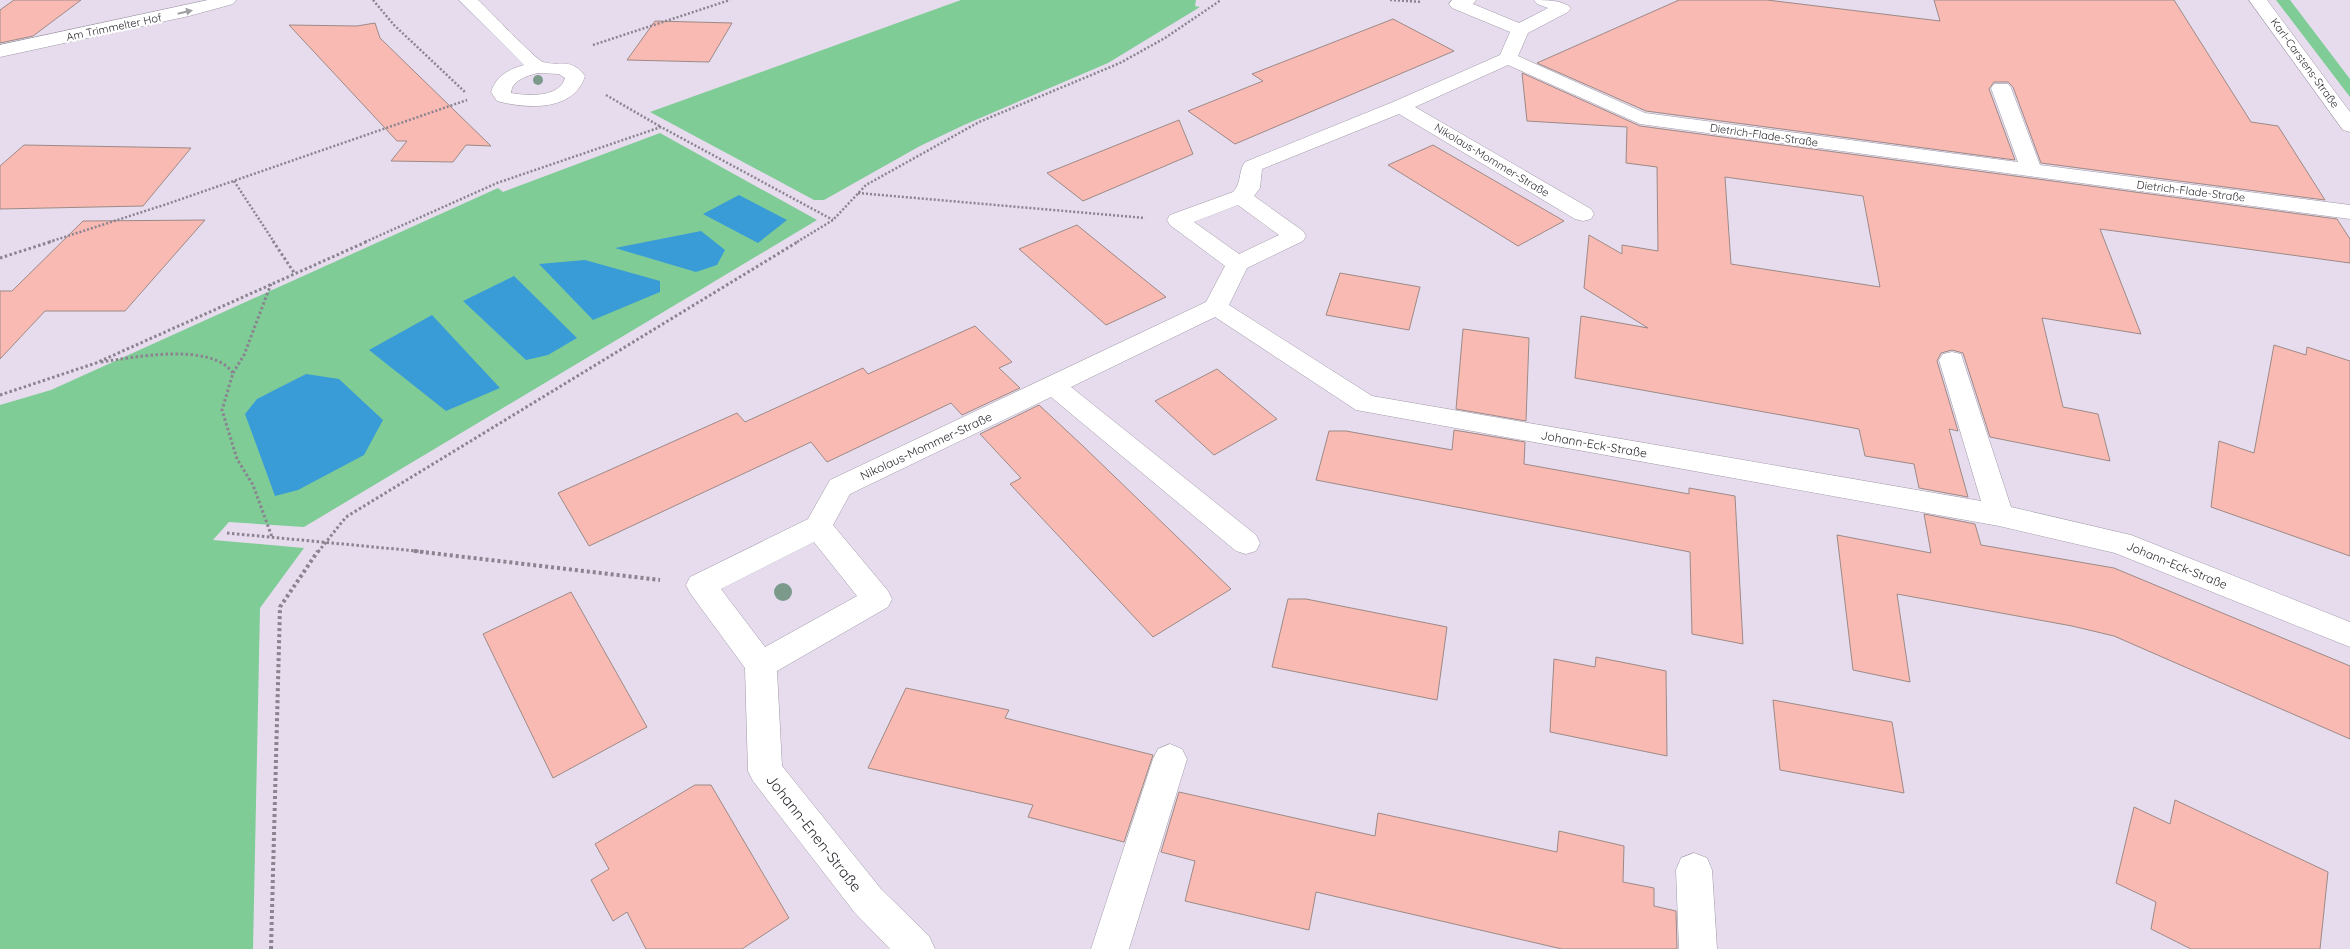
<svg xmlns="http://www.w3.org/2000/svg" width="2350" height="949" font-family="Quicksand,sans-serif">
<rect width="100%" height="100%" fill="#e6dced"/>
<path fill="#7fcc96" d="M 961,0 L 1196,0 L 1195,6 L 1200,7 L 1108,63 L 964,125 L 920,146 L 824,200 L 814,200 L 650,112 Z
M 2276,0 L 2290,0 L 2350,79 L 2350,97 Z
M 660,133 L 817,220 L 304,527 L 229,522 L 213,540 L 304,548 L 260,608 L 253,949 L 0,949 L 0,405 L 51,390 L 498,188 L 503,192 Z"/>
<path fill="#3a9cd6" d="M 739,195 L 787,220 L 758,243 L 703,214 Z
M 701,231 L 725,250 L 717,265 L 696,272 L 615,248 Z
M 585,260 L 660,281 L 660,292 L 593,320 L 539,264 Z
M 514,276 L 577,338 L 548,355 L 526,360 L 463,301 Z
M 432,315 L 500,388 L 446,411 L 369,350 Z
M 306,374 L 339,379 L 383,420 L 364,455 L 298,490 L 275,496 L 245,414 L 257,399 Z"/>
<path fill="#f9bab3" stroke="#9d8a87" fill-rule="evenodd" d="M 14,0 L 81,0 L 33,36 L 0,43 L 0,10 Z
M 1679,0 L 1767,0 L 1940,21 L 1934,0 L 2174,0 L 2251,122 L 2278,126 L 2325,200 L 2041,163 L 2013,87 L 2008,82 L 1994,82 L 1989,89 L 2015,160 L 1646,111 L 1537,63 Z
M 1393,19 L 1454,51 L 1235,144 L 1188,111 L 1263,81 L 1252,74 Z
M 655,21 L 732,23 L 709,62 L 627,60 Z
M 375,23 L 380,38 L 491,146 L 466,145 L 453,162 L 391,161 L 407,141 L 397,141 L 289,25 L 357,26 Z
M 1522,73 L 1640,126 L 2337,219 L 2350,239 L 2350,263 L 2100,229 L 2141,334 L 2042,318 L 2063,407 L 2098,414 L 2110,461 L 1990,437 L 1963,353 L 1952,350 L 1941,353 L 1937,361 L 1958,431 L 1949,429 L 1968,497 L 1919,488 L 1914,464 L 1865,456 L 1859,429 L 1575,378 L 1581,316 L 1648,328 L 1584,288 L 1589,235 L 1622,254 L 1622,245 L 1658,251 L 1657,167 L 1626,163 L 1627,127 L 1527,121 ZM 1725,177 L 1863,196 L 1880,287 L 1731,264 Z
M 1179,120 L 1193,154 L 1083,201 L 1047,173 Z
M 24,145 L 191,148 L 143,206 L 0,209 L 0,166 Z
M 1433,145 L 1564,221 L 1518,246 L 1388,165 Z
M 205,220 L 125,311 L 45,311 L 0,359 L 0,291 L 12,291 L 83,221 Z
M 1077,225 L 1120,260 L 1166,297 L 1106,325 L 1019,249 Z
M 1340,273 L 1420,287 L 1409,330 L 1326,315 Z
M 975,326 L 1012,362 L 999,368 L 1020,388 L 962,415 L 951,403 L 827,462 L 811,442 L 589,546 L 558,493 L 737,413 L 745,422 L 863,368 L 868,374 Z
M 1463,329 L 1529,338 L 1526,421 L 1456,409 Z
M 2274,345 L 2306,355 L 2307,347 L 2350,361 L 2350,556 L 2211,507 L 2219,441 L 2254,453 Z
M 1217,369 L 1277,419 L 1214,455 L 1155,401 Z
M 1039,405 L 1083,446 L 1231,589 L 1153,637 L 1010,484 L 1021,478 L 980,434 Z
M 1454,430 L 1525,442 L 1524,464 L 1689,494 L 1689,488 L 1735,496 L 1743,644 L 1692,634 L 1690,552 L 1316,480 L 1329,431 L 1346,431 L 1452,450 Z
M 1924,514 L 1975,524 L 1981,545 L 2114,568 L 2350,666 L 2350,739 L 2114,636 L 2072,626 L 1897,594 L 1910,682 L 1853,670 L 1837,535 L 1931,553 Z
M 571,592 L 647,727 L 553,778 L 483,634 Z
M 1288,599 L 1306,599 L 1447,627 L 1437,700 L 1272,667 Z
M 1596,657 L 1666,671 L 1667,756 L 1550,732 L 1554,659 L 1595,667 Z
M 906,688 L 1009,710 L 1005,718 L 1153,755 L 1124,842 L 1028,817 L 1033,805 L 868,768 Z
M 1773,700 L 1892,722 L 1904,793 L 1780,770 Z
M 695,785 L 711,785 L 789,918 L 742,949 L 646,949 L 627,912 L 613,921 L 591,880 L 609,869 L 595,844 Z
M 1179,792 L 1375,836 L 1378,813 L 1557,852 L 1559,831 L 1624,846 L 1623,882 L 1654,888 L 1654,906 L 1676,911 L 1677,949 L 1562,949 L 1316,892 L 1309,930 L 1185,901 L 1195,861 L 1161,852 Z
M 2175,800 L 2328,872 L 2320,949 L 2191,949 L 2151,929 L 2156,902 L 2116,883 L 2134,807 L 2170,824 Z"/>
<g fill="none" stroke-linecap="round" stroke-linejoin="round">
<defs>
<path id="street" d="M 208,0 L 236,0 L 233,4 L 189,16 L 0,57 L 0,45 Z
M 459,0 L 478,0 C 488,9 535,59 543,62 C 559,67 571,57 585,76 C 574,112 526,109 497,101 L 491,92 C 496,76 509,69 524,65 ZM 538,73 L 559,74 L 565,78 C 559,98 528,96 511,93 C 512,80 527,76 538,73 Z
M 1452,0 L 1476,0 L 1473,4 L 1519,23 L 1548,8 L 1537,4 L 1534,0 C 1546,0 1563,0 1571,8 L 1568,12 L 1528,33 L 1518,56 L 1645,113 L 2018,162 L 1991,88 L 1994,84 L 2008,84 L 2011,88 L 2040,165 L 2350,205 L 2350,219 L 1640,124 L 1508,65 L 1415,107 L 1591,209 L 1594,214 L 1591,219 L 1583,221 L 1575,219 L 1399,114 L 1262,169 L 1260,188 L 1254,196 L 1303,231 L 1306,236 L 1303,241 L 1247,268 L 1229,305 L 1372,396 L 1981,501 L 1939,360 L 1943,354 L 1952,352 L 1961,354 L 2011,507 L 2131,535 L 2350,622 L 2350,647 L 2115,553 L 1999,526 L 1356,410 L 1215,317 L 1071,387 L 1256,535 L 1260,543 L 1256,551 L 1246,554 L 1236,551 L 1051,397 L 850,494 L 833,525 L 888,591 L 892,599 L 888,607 L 777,671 L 782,766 L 881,889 L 929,936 L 935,949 L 890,949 L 855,913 L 753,781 L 748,771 L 745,668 L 690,593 L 686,585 L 690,577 L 808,519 L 830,480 L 1206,302 L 1225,266 L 1170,225 L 1167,220 L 1170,215 L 1233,192 C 1242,183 1238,171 1245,162 L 1393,102 L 1500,55 L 1510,32 L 1452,8 L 1449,4 ZM 1238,205 L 1279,235 L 1239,254 L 1194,222 ZM 814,542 L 857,596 L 765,647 L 721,589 Z
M 2249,0 L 2267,0 L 2350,112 L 2350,132 L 2343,130 Z
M 1170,744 L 1182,749 L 1187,759 L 1129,949 L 1091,949 L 1153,759 L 1158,749 Z
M 1694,853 L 1707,858 L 1712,870 L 1717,949 L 1679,949 L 1676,870 L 1681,858 Z"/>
</defs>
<use href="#street" stroke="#a199a8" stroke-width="1"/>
<path stroke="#8b8490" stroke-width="2.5" stroke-dasharray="2 2" stroke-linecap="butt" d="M 373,0 L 394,25 L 466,93
M 1390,0 L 1422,2
M 593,45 L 730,0
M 606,95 L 661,127
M 234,181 L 274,242
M 858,193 L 1145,218
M 49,242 L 167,204 L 467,100
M 365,242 L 497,183 L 661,127 L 833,220
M 797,242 L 833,220 L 866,185 L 979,122 L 1120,63 L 1165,38 L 1221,0"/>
<path stroke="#8b8490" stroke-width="3" stroke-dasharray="2.5 2.5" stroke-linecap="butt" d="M 273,241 L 295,274
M 0,258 L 53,241
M 101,362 C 135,357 211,342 233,373 L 222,410 L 237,459 L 253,485 L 272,537
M 233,373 L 244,355 L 271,284
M 0,395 L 96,363 L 368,241
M 227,533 L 427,552
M 318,552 L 346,517 L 799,241"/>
<path stroke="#8b8490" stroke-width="4" stroke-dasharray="3 3" stroke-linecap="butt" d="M 414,551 L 660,580
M 271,949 L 280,607 L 318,551"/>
<use href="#street" fill="#fff" fill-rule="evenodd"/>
</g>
<g fill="#7c9a8c">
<circle cx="538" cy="80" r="5"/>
<circle cx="783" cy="592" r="9"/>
</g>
<defs><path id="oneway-solid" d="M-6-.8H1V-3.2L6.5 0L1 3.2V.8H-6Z" transform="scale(1.25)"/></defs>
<use fill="#a09fa1" href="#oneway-solid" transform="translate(185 12) rotate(-13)"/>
<g text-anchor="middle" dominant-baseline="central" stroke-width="4.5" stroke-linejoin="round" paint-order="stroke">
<g font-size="11" fill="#2c292f" stroke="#fff">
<text transform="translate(114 27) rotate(-12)">Am Trimmelter Hof</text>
<text transform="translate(2305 63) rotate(54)">Karl-Carstens-Straße</text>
<text transform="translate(1764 135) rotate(8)">Dietrich-Flade-Straße</text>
<text transform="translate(1492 160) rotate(31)">Nikolaus-Mommer-Straße</text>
<text transform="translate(2191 191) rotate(7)">Dietrich-Flade-Straße</text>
</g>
<g font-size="12" fill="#2c292f" stroke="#fff">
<text transform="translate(1594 444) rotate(10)">Johann-Eck-Straße</text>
<text transform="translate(926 446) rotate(-25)">Nikolaus-Mommer-Straße</text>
<text transform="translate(2177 565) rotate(22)">Johann-Eck-Straße</text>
</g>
<g font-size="15" fill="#2c292f" stroke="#fff">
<text transform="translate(814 833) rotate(52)">Johann-Enen-Straße</text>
</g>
</g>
</svg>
